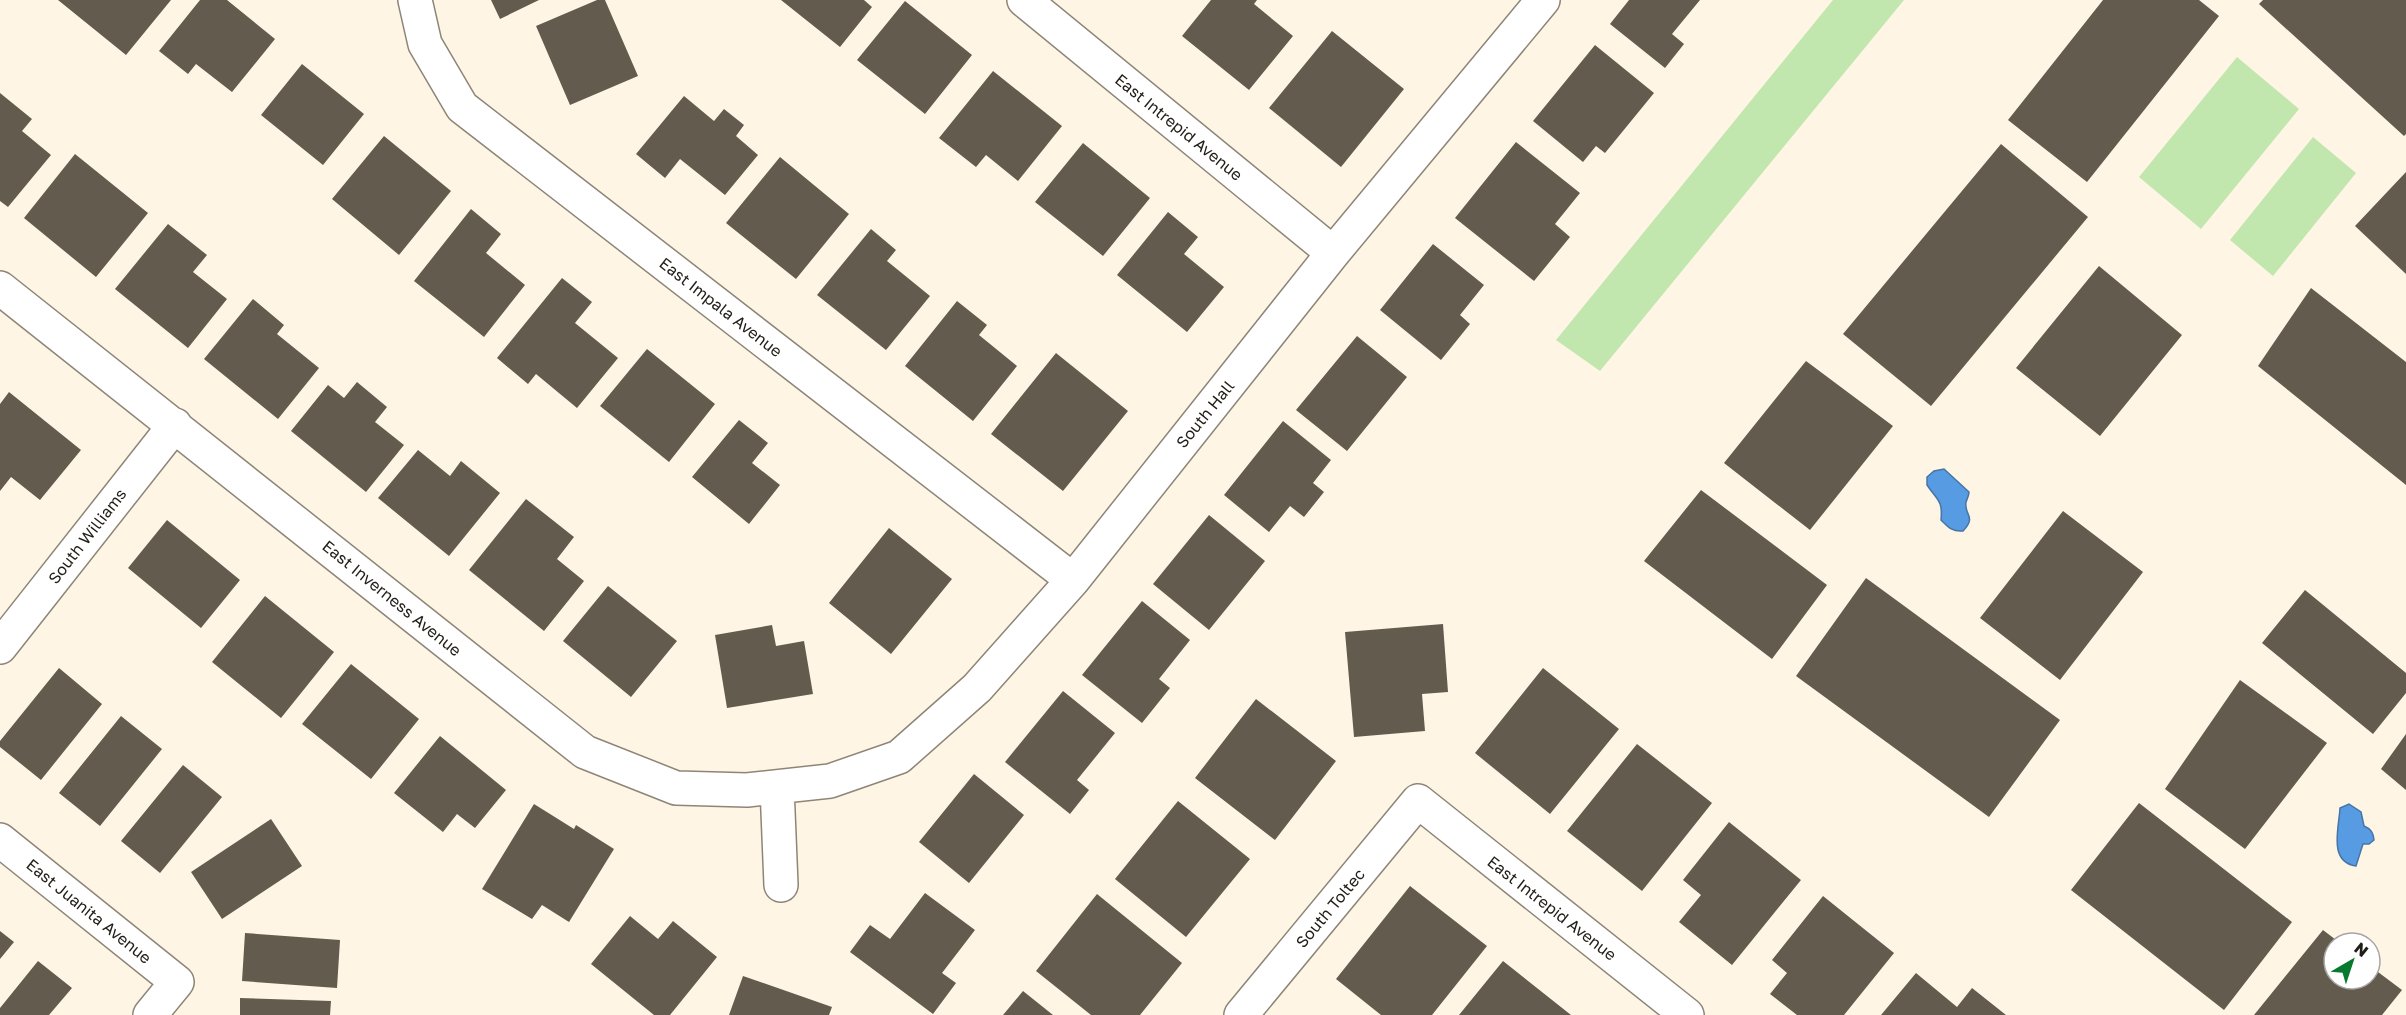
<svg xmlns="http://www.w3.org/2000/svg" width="2406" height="1015" font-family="'Golos Text',sans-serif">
<rect width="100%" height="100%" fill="#fef5e5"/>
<path fill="#c2e7ae" d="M 1833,0 L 1904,0 L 1600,371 L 1556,340 Z
M 2237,57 L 2299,109 L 2201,229 L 2139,177 Z
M 2313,137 L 2356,173 L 2273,276 L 2230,240 Z"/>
<path fill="#579be2" stroke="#4775a5" stroke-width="1.5" d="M 1944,469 L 1969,492 C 1969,496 1967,499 1966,502 C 1964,516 1977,516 1963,531 C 1952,532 1948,527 1941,520 C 1943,500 1937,500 1927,485 L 1927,477 L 1934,471 Z
M 2349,804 L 2361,812 L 2364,826 C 2371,829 2373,832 2374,840 L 2369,844 L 2363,844 L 2356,866 C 2328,862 2339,828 2340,808 Z"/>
<path fill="#635b4e" d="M 58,0 L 171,0 L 126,55 Z
M 200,0 L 227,0 L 275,39 L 232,92 L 196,64 L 188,74 L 159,51 Z
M 491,0 L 539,0 L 500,19 Z
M 597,0 L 605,0 L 638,76 L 570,105 L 536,26 Z
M 781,0 L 864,0 L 872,7 L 840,47 Z
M 1211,0 L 1257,0 L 1254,4 L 1293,36 L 1249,90 L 1182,36 Z
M 1629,0 L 1700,0 L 1672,34 L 1684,44 L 1665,68 L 1610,24 Z
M 2103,0 L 2199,0 L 2219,16 L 2087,182 L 2008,120 Z
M 2263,0 L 2406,0 L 2406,134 L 2404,136 L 2259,4 Z
M 905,1 L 972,55 L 925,114 L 857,60 Z
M 1332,31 L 1404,89 L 1341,167 L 1269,108 Z
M 1595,45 L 1654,93 L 1605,153 L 1596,146 L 1583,162 L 1533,121 Z
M 302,64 L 364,114 L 323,165 L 261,115 Z
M 993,71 L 1062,126 L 1018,181 L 986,155 L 976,167 L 939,138 Z
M 0,93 L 32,119 L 22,131 L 51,155 L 8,207 L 0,201 Z
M 684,96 L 714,121 L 724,109 L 744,125 L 736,136 L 758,155 L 725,195 L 680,159 L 665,178 L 636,154 Z
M 384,136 L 451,191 L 399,255 L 332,199 Z
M 1516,142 L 1580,193 L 1555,224 L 1570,237 L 1534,281 L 1455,218 Z
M 1083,143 L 1150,198 L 1103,256 L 1035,202 Z
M 2001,144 L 2088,217 L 1931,406 L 1843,334 Z
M 75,154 L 148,213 L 96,277 L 24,218 Z
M 780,157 L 849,214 L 796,279 L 726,223 Z
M 2406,172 L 2406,274 L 2355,226 Z
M 471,209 L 501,234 L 486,253 L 525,285 L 484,337 L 414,281 Z
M 1168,212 L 1198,237 L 1184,254 L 1224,287 L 1187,332 L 1117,275 Z
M 168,224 L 207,255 L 193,272 L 227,299 L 188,348 L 115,289 Z
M 871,229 L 896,250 L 887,261 L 930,296 L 886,350 L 817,295 Z
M 1433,244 L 1484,285 L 1460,315 L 1470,324 L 1441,360 L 1380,310 Z
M 2099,266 L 2182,335 L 2100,436 L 2016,368 Z
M 562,278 L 592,302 L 575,323 L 618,358 L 577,408 L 536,374 L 528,384 L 497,358 Z
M 2311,288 L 2406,362 L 2406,485 L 2258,366 Z
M 253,299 L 284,325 L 277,334 L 319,368 L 278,419 L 204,359 Z
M 957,301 L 987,325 L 979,335 L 1017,366 L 973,421 L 905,366 Z
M 1357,336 L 1407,377 L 1347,451 L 1296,410 Z
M 647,349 L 715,404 L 669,462 L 600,406 Z
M 1056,353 L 1128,411 L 1063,491 L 991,434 Z
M 1806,361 L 1893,426 L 1810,530 L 1724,463 Z
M 357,382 L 387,407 L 375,422 L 404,445 L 366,492 L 291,431 L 328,385 L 344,398 Z
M 9,392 L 81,450 L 40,500 L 11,477 L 0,491 L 0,404 Z
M 739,420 L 768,443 L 752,463 L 780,485 L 749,524 L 692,477 Z
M 1283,421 L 1331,460 L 1313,483 L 1324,492 L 1304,517 L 1290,506 L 1269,532 L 1224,495 Z
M 418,450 L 450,476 L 461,461 L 500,493 L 449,556 L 378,498 Z
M 1701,490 L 1827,585 L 1772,659 L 1644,561 Z
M 526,499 L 574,537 L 557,559 L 584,581 L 544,631 L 469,570 Z
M 2063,511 L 2143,572 L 2060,680 L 1980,618 Z
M 1209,515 L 1265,561 L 1209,630 L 1153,584 Z
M 167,520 L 240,580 L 201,628 L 128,568 Z
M 889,528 L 952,579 L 891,654 L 829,603 Z
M 1866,578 L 2060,720 L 1989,817 L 1796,676 Z
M 608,586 L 677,641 L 631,697 L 563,641 Z
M 2305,590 L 2406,673 L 2406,693 L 2373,734 L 2262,643 Z
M 265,596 L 334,652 L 281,718 L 212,662 Z
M 1142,601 L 1190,640 L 1159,679 L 1170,688 L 1142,723 L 1082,675 Z
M 1443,624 L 1448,692 L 1422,694 L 1425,731 L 1354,737 L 1345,632 Z
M 772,625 L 776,646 L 804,641 L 813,694 L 727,708 L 715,635 Z
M 351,664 L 419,719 L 371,779 L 302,724 Z
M 59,668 L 102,704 L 41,780 L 0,747 L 0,741 Z
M 1543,668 L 1619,729 L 1550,814 L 1475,753 Z
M 2240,680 L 2327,743 L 2245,849 L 2165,789 Z
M 1063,691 L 1115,733 L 1077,780 L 1089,790 L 1070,814 L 1005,762 Z
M 1256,699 L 1336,761 L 1275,840 L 1195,778 Z
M 121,716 L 162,749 L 100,826 L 59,793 Z
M 2406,734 L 2406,790 L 2381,769 Z
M 440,736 L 506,790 L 475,828 L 457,814 L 443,832 L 394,793 Z
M 1637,744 L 1712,803 L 1642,891 L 1567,831 Z
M 183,765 L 222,797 L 160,873 L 121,841 Z
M 974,774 L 1024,815 L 969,883 L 919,842 Z
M 1178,801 L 1250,859 L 1186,937 L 1115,879 Z
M 2139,803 L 2292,922 L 2224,1010 L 2071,890 Z
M 534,804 L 574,829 L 576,825 L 614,849 L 569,922 L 542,905 L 532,919 L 482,889 Z
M 271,819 L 302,866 L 222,919 L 191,872 Z
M 1729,822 L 1801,880 L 1732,965 L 1679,922 L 1701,895 L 1683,880 Z
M 1410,886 L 1487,946 L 1432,1015 L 1381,1015 L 1336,979 Z
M 925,893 L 975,930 L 942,973 L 956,983 L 933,1014 L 850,952 L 870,925 L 890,939 Z
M 1097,894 L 1182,963 L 1140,1015 L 1091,1015 L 1036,971 Z
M 1823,896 L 1894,953 L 1844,1015 L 1797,1015 L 1770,994 L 1787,973 L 1772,960 Z
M 630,916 L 658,939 L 673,921 L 717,957 L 670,1015 L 654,1015 L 591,964 Z
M 2323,930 L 2340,943 L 2334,943 L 2334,979 L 2370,979 L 2370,966 L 2402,990 L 2382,1015 L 2254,1015 Z
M 0,931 L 14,942 L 0,959 Z
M 245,933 L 340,940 L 337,988 L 242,981 Z
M 38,961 L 72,988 L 49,1015 L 0,1015 L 0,1008 Z
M 1503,961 L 1571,1015 L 1459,1015 Z
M 1916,973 L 1957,1007 L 1972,988 L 2006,1015 L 1881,1015 Z
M 743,976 L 832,1007 L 829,1015 L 729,1015 Z
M 1023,991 L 1053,1015 L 1003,1015 Z
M 240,998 L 331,1001 L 330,1015 L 240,1015 Z"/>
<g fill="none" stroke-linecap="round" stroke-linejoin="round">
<defs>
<path id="minor" d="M 415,0 L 425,44 L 462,107 L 1073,580
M 1024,0 L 1333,253
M 0,288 L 585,752 L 676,788 L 747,790 L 830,781 L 899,757 L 977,688 L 1073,580 L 1333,253 L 1543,0
M 0,647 L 175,425
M 777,787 L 781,885
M 0,840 L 177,982 L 150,1015
M 1241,1015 L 1418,801 L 1687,1015"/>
</defs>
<use href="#minor" stroke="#8d8577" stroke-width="36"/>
<use href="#minor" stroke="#fff" stroke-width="33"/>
</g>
<g text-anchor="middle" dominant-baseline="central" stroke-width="6" stroke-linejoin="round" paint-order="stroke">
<g font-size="16" fill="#211d18" stroke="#fff">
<text transform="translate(1179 127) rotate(39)">East Intrepid Avenue</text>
<text transform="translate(721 307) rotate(38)">East Impala Avenue</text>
<text transform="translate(1205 414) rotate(-51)">South Hall</text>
<text transform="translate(87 536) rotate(-52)">South Williams</text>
<text transform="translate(392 598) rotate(39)">East Inverness Avenue</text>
<text transform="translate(1330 908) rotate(-50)">South Toltec</text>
<text transform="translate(1552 908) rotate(38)">East Intrepid Avenue</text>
<text transform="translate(89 911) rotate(39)">East Juanita Avenue</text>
</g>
</g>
<g transform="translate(2352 961) rotate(39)"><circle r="28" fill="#ffffff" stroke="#a6a5a3" stroke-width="1.5"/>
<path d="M0-4.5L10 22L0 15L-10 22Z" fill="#087a30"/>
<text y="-9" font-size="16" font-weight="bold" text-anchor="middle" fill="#211d18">N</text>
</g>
</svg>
